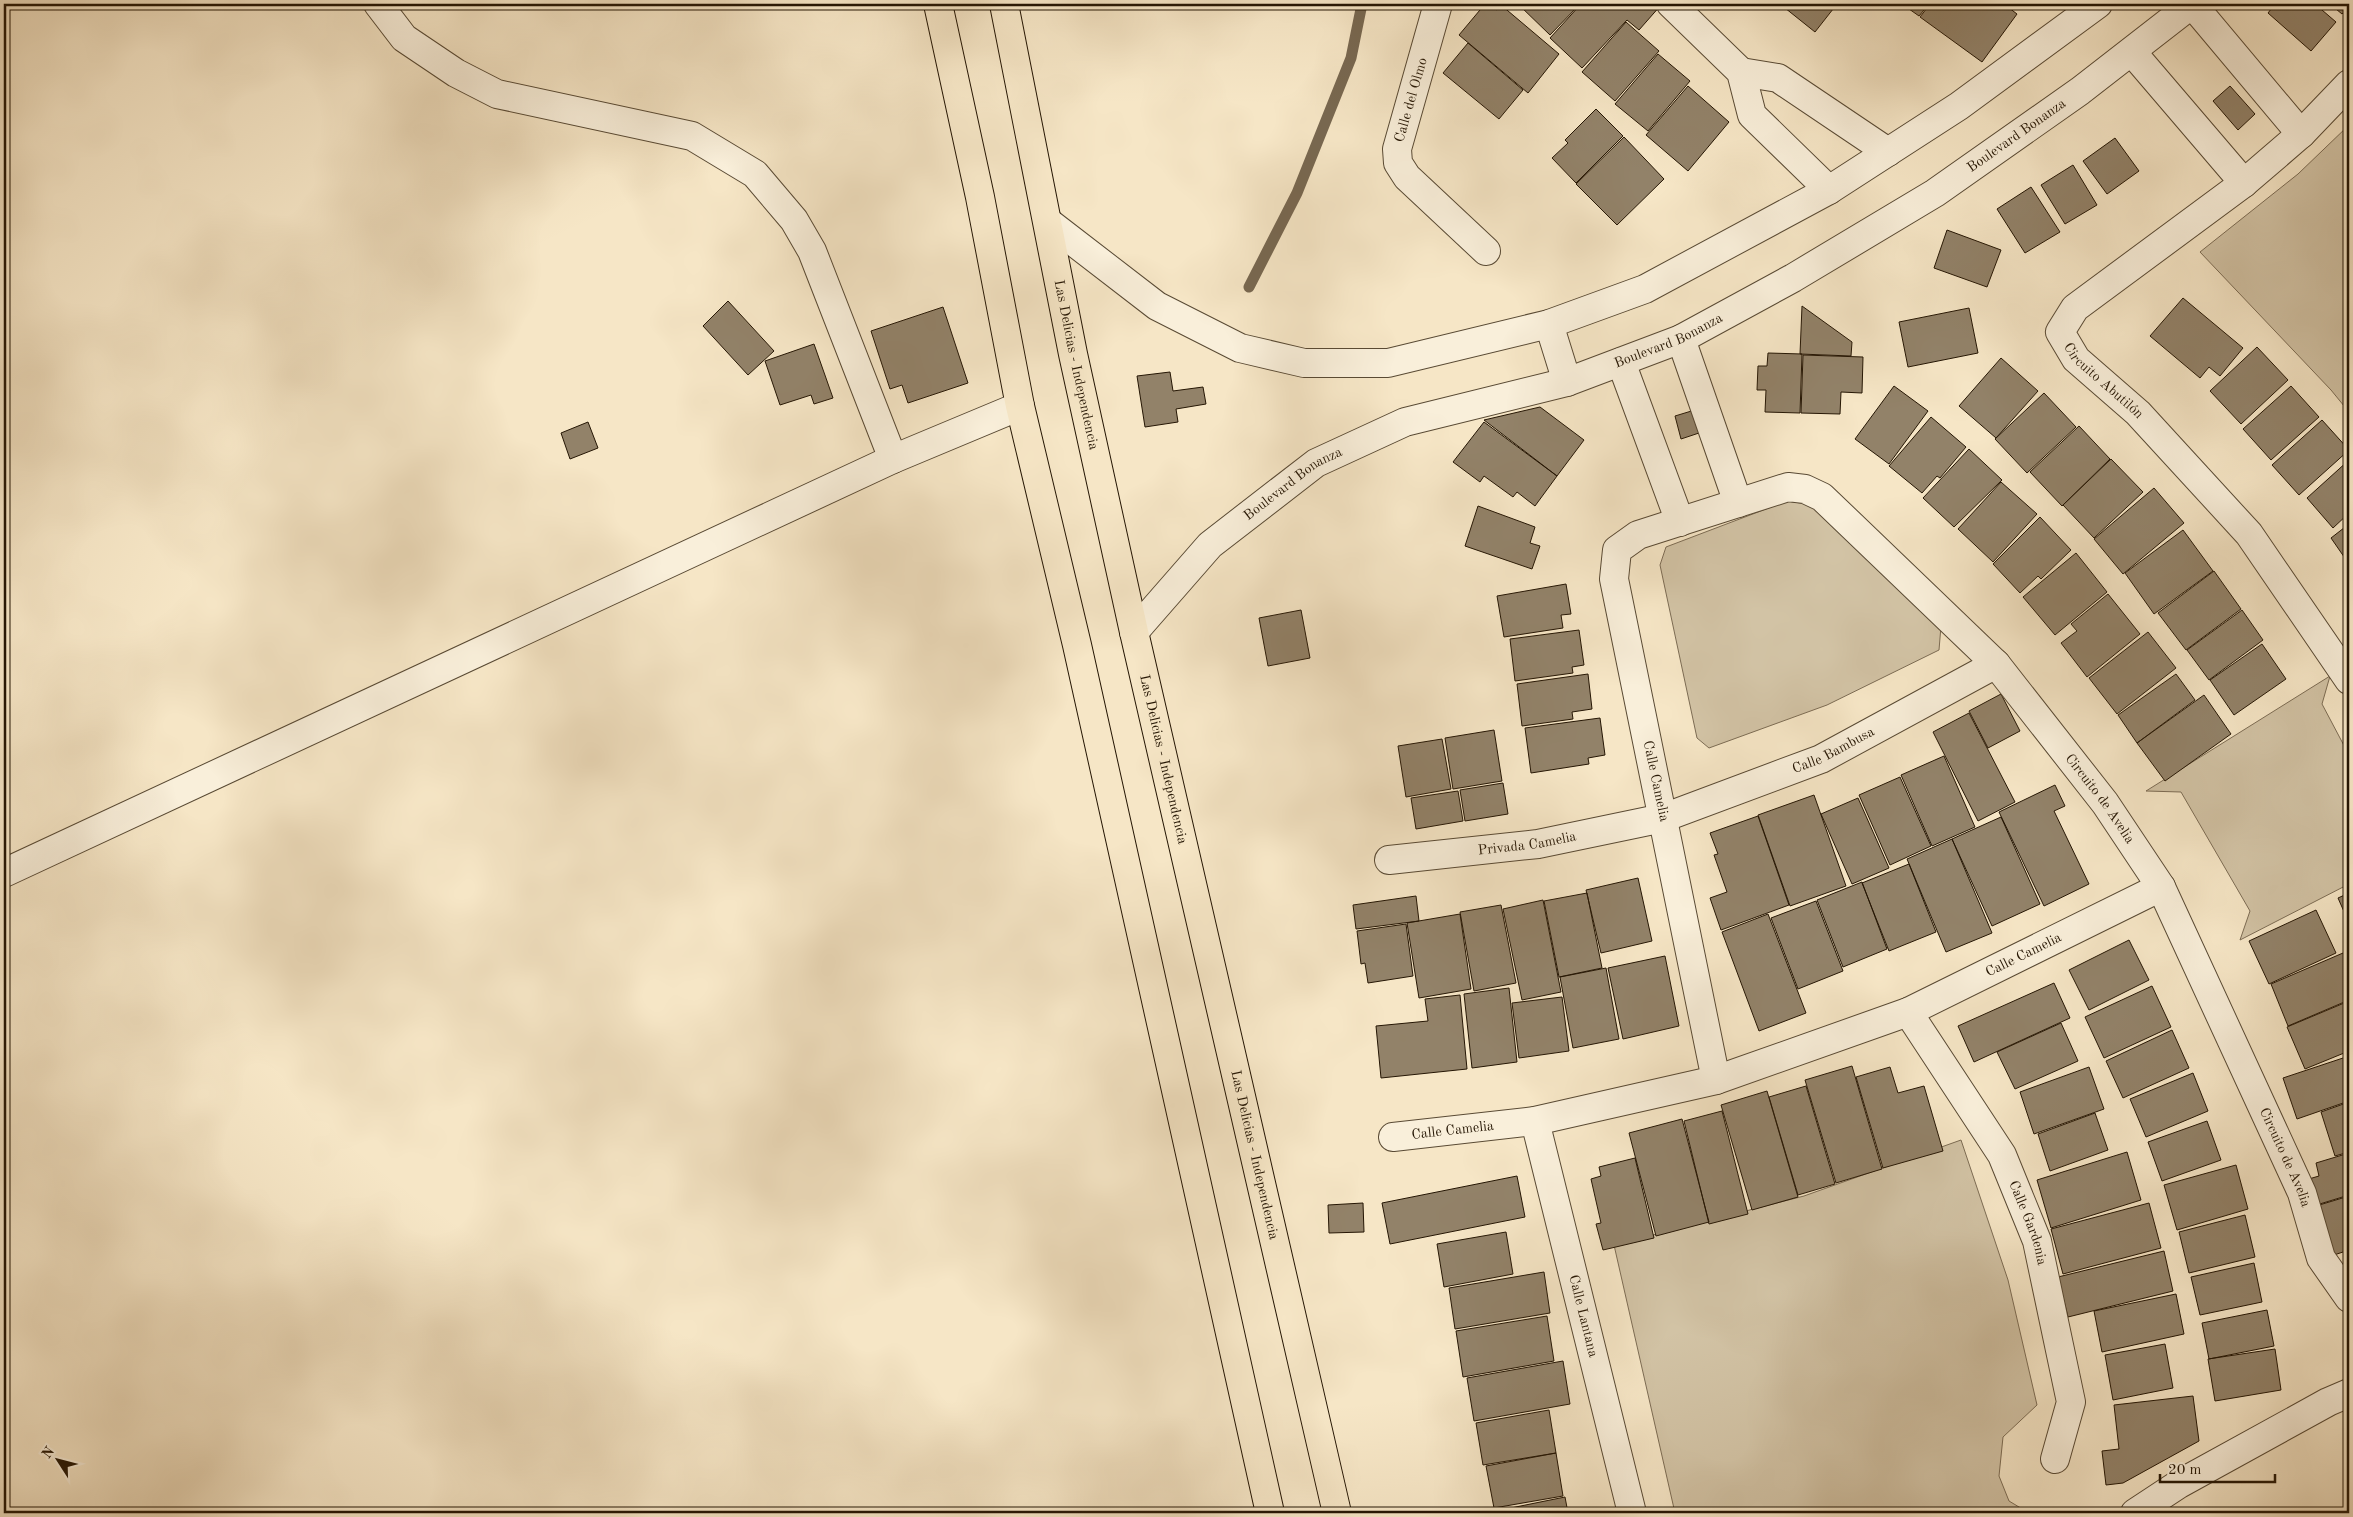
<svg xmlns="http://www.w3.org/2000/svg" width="2353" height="1517" font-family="'Old Standard TT',serif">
<rect width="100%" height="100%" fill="#f6e6c6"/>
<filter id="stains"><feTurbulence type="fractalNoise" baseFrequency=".004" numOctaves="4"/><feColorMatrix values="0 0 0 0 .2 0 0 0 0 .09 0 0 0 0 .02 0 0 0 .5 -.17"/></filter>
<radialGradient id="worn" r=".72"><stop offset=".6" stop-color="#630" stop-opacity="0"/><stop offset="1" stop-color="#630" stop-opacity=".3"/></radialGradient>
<path fill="#d2c3a5" stroke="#7c6c54" d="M 2349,125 L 2349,412 L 2331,390 L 2200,252 L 2298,174 Z
M 1787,501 L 1814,505 L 1941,626 L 1939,650 L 1827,705 L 1709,748 L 1697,738 L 1660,565 L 1666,547 Z
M 2330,676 L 2322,704 L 2349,755 L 2349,884 L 2240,940 L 2250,911 L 2181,792 L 2146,791 Z
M 1961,1140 L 2008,1280 L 2037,1405 L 2003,1437 L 1999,1476 L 2009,1501 L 2029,1513 L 1675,1513 L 1614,1245 L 1804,1196 Z"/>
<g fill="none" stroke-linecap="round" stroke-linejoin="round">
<path stroke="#786851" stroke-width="11" d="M 1249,287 L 1297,193 L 1351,58 L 1362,4"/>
</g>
<path fill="#928269" stroke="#251604" d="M 1485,4 L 1489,4 L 1497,10 L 1501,5 L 1559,54 L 1528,93 L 1459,35 Z
M 1518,4 L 1580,4 L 1550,35 Z
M 1581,4 L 1660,4 L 1661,5 L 1639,30 L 1627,20 L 1582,68 L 1550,38 Z
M 1780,4 L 1837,4 L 1815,32 Z
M 1902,4 L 1929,4 L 1919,16 Z
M 1930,4 L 2004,4 L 2017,14 L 1982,62 L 1920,17 Z
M 2275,4 L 2315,4 L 2336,22 L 2311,51 L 2268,13 Z
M 2330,4 L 2349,4 L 2349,7 L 2342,14 Z
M 1626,22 L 1659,51 L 1615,101 L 1582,72 Z
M 1468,43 L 1523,90 L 1499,119 L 1443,73 Z
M 1658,54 L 1690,81 L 1648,131 L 1615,104 Z
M 1688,86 L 1729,122 L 1688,171 L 1646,135 Z
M 2230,86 L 2255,114 L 2238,130 L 2213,101 Z
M 1596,109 L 1623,136 L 1576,183 L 1552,158 L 1568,143 L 1565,140 Z
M 1624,137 L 1664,179 L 1617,225 L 1576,184 Z
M 2115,138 L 2139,171 L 2107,194 L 2083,161 Z
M 2073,165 L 2097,205 L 2065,224 L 2041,185 Z
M 2031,187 L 2060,232 L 2025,253 L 1997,209 Z
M 1947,230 L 2001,250 L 1987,287 L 1934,268 Z
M 2183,298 L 2243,348 L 2220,376 L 2209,367 L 2200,378 L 2150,336 Z
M 728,301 L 774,351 L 748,375 L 703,326 Z
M 1802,306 L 1852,342 L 1851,356 L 1800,354 Z
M 943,307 L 968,383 L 908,403 L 902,385 L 890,389 L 871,331 Z
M 1969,308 L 1978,353 L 1908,367 L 1899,322 Z
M 814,344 L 833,398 L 814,404 L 811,395 L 780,405 L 765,361 Z
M 2257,347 L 2288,380 L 2241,424 L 2210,391 Z
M 1768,353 L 1802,354 L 1800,413 L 1765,412 L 1766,390 L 1757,390 L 1758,366 L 1767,366 Z
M 1803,355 L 1863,357 L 1862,393 L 1841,392 L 1840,414 L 1801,413 Z
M 2001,358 L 2038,391 L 1996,438 L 1959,406 Z
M 1170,372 L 1173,391 L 1203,387 L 1206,404 L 1176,409 L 1178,422 L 1145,427 L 1137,376 Z
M 1894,386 L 1928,411 L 1889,464 L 1855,439 Z
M 2291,386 L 2319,417 L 2271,460 L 2243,429 Z
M 2044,393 L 2076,427 L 2027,473 L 1995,439 Z
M 1540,407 L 1584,440 L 1557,476 L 1484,420 Z
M 1698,409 L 1705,431 L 1681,439 L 1675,416 Z
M 1931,417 L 1966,447 L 1940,478 L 1937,476 L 1922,493 L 1889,466 Z
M 2322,420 L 2349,450 L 2299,495 L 2272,465 Z
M 588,422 L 598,448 L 570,459 L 561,433 Z
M 1484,422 L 1557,476 L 1535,506 L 1517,492 L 1513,497 L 1484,476 L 1480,482 L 1453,462 Z
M 2079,426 L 2110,459 L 2062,506 L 2030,472 Z
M 1969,449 L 2002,480 L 1954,527 L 1923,498 Z
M 2111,459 L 2143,492 L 2094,538 L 2063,505 Z
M 2349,460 L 2349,513 L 2333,528 L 2307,498 Z
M 2001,482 L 2037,514 L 1993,562 L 1958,529 Z
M 2154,488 L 2184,523 L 2123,574 L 2094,539 Z
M 1478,506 L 1535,527 L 1530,543 L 1540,546 L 1532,569 L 1465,546 Z
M 2040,517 L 2071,550 L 2041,579 L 2038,576 L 2020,593 L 1993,564 Z
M 2349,524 L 2349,564 L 2331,538 Z
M 2183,530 L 2213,571 L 2154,614 L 2125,573 Z
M 2076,553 L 2107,592 L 2055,635 L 2023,597 Z
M 2214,571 L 2241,609 L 2186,650 L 2158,613 Z
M 1566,584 L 1571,614 L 1561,615 L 1563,628 L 1504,637 L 1497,596 Z
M 2108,594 L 2140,634 L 2087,677 L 2061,643 L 2077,631 L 2071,624 Z
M 1301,610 L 1310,658 L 1268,666 L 1259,618 Z
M 2242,610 L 2263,640 L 2209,680 L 2187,650 Z
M 1579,630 L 1584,665 L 1572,667 L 1573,673 L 1515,681 L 1510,639 Z
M 2148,632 L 2176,668 L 2117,714 L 2089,678 Z
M 2262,644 L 2286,679 L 2234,715 L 2210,680 Z
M 1588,674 L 1592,709 L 1572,712 L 1573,719 L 1522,726 L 1517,684 Z
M 2176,674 L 2195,700 L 2137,743 L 2118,715 Z
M 2001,694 L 2020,731 L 1988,748 L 1969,711 Z
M 2204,695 L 2231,734 L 2165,781 L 2137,743 Z
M 1969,713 L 2015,802 L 1978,821 L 1933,732 Z
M 1600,718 L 1605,755 L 1588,758 L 1589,764 L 1531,773 L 1525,728 Z
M 1494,730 L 1502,781 L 1453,789 L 1445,738 Z
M 1442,739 L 1451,789 L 1406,797 L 1398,746 Z
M 1944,756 L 1975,827 L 1932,846 L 1901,775 Z
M 1900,777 L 1931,846 L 1890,865 L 1859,795 Z
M 1503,783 L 1508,814 L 1465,821 L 1460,790 Z
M 2055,785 L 2065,806 L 2054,811 L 2089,884 L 2044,906 L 1999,812 Z
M 1458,791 L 1463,821 L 1416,829 L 1411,798 Z
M 1814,795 L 1846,886 L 1790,906 L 1758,815 Z
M 1858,798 L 1889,868 L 1852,884 L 1821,814 Z
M 1758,816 L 1789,905 L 1721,930 L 1710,898 L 1727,892 L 1714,855 L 1718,854 L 1710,833 Z
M 2001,817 L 2040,904 L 1992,926 L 1952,839 Z
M 1952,839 L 1992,933 L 1946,952 L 1907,859 Z
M 1909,864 L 1936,932 L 1889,951 L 1862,883 Z
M 1638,878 L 1652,941 L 1601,953 L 1586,890 Z
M 1862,882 L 1887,949 L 1843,967 L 1817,900 Z
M 1587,893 L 1602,968 L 1559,977 L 1544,901 Z
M 2349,893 L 2349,923 L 2338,898 Z
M 1416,896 L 1419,921 L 1356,929 L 1353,905 Z
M 1543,900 L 1561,992 L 1522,1000 L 1503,909 Z
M 1816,901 L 1843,971 L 1798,989 L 1771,918 Z
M 1501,905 L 1516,983 L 1474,991 L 1460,912 Z
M 2316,910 L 2336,953 L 2269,984 L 2249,941 Z
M 1460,914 L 1471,989 L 1419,998 L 1407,923 Z
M 1768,914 L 1806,1013 L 1759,1031 L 1722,932 Z
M 1406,924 L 1413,976 L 1368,983 L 1365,963 L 1361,964 L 1357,931 Z
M 2129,940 L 2149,980 L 2089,1010 L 2069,970 Z
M 2343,953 L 2349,967 L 2349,1000 L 2288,1026 L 2271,984 Z
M 1665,956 L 1679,1026 L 1623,1039 L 1608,968 Z
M 1606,968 L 1619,1039 L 1573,1048 L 1560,977 Z
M 2054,983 L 2070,1018 L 1974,1062 L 1958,1026 Z
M 2152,986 L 2171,1027 L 2104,1058 L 2085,1017 Z
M 1509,988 L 1517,1062 L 1472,1068 L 1464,994 Z
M 1460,995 L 1467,1069 L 1381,1078 L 1376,1026 L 1428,1021 L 1425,999 Z
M 1562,997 L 1569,1051 L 1519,1058 L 1512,1003 Z
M 2349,1001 L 2349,1051 L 2305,1069 L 2287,1027 Z
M 2061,1023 L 2078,1061 L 2015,1089 L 1997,1052 Z
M 2172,1030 L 2189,1068 L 2123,1098 L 2106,1061 Z
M 2349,1056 L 2349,1101 L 2297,1119 L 2283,1078 Z
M 1852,1066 L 1882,1169 L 1836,1183 L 1805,1080 Z
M 1890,1067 L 1898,1093 L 1924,1086 L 1943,1151 L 1883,1168 L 1856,1077 Z
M 2089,1067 L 2104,1109 L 2034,1134 L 2020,1092 Z
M 2193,1073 L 2208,1111 L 2146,1137 L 2130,1099 Z
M 1806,1086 L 1835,1184 L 1798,1195 L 1769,1097 Z
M 1767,1091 L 1798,1197 L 1752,1210 L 1721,1105 Z
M 2349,1102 L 2349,1152 L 2335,1156 L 2321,1112 Z
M 1722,1111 L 1748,1214 L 1709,1224 L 1684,1121 Z
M 2095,1113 L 2108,1150 L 2050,1171 L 2038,1134 Z
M 1682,1119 L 1709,1222 L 1656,1236 L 1629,1133 Z
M 2207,1121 L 2221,1160 L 2162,1181 L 2148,1142 Z
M 2127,1152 L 2141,1200 L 2051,1228 L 2037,1180 Z
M 2349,1153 L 2349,1195 L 2310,1207 L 2302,1181 L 2319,1176 L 2316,1163 Z
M 1635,1158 L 1654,1238 L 1603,1250 L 1596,1224 L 1601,1223 L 1591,1179 L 1601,1176 L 1599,1167 Z
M 2236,1165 L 2248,1209 L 2177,1230 L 2164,1185 Z
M 1517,1176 L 1525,1217 L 1390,1244 L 1382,1203 Z
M 2349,1196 L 2349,1250 L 2331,1256 L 2316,1206 Z
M 1363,1203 L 1364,1232 L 1329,1233 L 1328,1205 Z
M 2149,1203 L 2161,1248 L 2063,1274 L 2051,1229 Z
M 2245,1215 L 2255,1257 L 2189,1273 L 2179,1232 Z
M 1506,1232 L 1513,1274 L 1444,1287 L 1437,1244 Z
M 2164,1251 L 2173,1291 L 2068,1317 L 2058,1277 Z
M 2254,1263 L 2262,1302 L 2200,1315 L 2191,1277 Z
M 1544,1272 L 1550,1313 L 1455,1329 L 1449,1288 Z
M 2176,1294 L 2184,1334 L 2102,1352 L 2094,1311 Z
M 2267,1310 L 2274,1346 L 2209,1359 L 2202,1323 Z
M 1547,1316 L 1554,1361 L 1463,1377 L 1456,1331 Z
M 2165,1344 L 2173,1388 L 2113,1400 L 2105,1355 Z
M 2275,1349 L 2281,1390 L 2215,1401 L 2208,1359 Z
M 1563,1361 L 1570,1404 L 1474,1421 L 1467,1378 Z
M 2193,1396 L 2199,1441 L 2123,1483 L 2106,1485 L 2102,1451 L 2119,1449 L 2114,1405 Z
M 1549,1410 L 1556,1453 L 1483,1465 L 1476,1423 Z
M 1556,1453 L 1563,1496 L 1494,1508 L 1486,1466 Z
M 1565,1497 L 1568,1513 L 1497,1513 L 1496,1511 Z"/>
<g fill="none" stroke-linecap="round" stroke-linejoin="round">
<defs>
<g id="minor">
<path d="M 378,4 L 404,38 L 456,73 L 497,94 L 692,136 L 755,174 L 794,220 L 812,251 L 893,459"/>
<path d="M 1438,4 L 1397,149 L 1398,163 L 1407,177 L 1486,251"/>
<path d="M 1671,4 L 1741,72 L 1752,115 L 1829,190"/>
<path d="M 2192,4 L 2301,134"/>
<path d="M 2132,52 L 2244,183"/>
<path d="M 1741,72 L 1778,78 L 1888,152"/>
<path id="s1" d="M 2349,84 L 2301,134 L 2244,183 L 2075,308 L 2060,332 L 2076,359 L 2138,413 L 2249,534 L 2349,680"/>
<path d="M 1048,222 L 1157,306 L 1240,348 L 1304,363 L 1388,363 L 1549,324 L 1645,289 L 1829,190 L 1959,106 L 2098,4"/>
<path d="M 1549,324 L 1567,382"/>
<path d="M 1681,339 L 1738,503"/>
<path d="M 1621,362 L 1680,522"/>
<path id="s2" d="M 1134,632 L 1210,545 L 1316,463 L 1405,422 L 1567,382 L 1681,339 L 1793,278 L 1935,193 L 2080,91 L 2192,4"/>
<path id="s3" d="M 1389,860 L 1538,844 L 1663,818 L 1821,759 L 1996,664"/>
<path d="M 4,873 L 893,459 L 1020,406"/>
<path id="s4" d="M 1908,1012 L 2002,1155 L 2037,1241 L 2071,1402 L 2055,1459"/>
<path id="s5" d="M 1716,1080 L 1614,579 L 1617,550 L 1638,535 L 1788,487 L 1805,489 L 1822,497 L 1996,664 L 2105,803 L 2161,887 L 2302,1193 L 2321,1258 L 2349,1298"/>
<path id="s6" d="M 1535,1121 L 1632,1513"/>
<path id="s7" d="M 1393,1137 L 1535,1121 L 1716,1080 L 1908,1012 L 2161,887"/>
<path d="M 2135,1513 L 2179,1484 L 2328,1402 L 2349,1393"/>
</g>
<g id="major">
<path d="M 938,4 L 980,197 L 1020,406 L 1077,645 L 1270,1513"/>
<path id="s8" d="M 1004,4 L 1073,354 L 1134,632 L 1337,1513"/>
</g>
</defs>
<use href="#minor" stroke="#594a34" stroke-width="30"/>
<use href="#major" stroke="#251604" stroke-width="30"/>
<use href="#minor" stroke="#f9efda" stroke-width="28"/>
<use href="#major" stroke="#f6e6c6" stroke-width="28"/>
</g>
<g text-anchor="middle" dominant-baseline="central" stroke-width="4" stroke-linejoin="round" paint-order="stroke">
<g font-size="14" fill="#251604" stroke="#f9efda">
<text transform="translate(1411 100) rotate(-74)">Calle del Olmo</text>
<text stroke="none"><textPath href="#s2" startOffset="1029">Boulevard Bonanza</textPath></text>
<text stroke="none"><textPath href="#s2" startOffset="624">Boulevard Bonanza</textPath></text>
<text stroke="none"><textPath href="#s8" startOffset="368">Las Delicias - Independencia</textPath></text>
<text stroke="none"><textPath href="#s1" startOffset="449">Circuito Abutilón</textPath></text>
<text stroke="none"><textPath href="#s2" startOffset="219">Boulevard Bonanza</textPath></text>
<text stroke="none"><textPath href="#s3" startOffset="461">Calle Bambusa</textPath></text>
<text stroke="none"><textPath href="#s8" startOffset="772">Las Delicias - Independencia</textPath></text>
<text transform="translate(1656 781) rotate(78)">Calle Camelia</text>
<text stroke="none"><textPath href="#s5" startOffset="1171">Circuito de Avelia</textPath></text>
<text stroke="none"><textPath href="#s3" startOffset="139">Privada Camelia</textPath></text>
<text stroke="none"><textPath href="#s7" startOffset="661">Calle Camelia</textPath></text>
<text stroke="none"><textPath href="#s7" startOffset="60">Calle Camelia</textPath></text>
<text stroke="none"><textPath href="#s8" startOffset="1178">Las Delicias - Independencia</textPath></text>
<text stroke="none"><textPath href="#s5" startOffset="1576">Circuito de Avelia</textPath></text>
<text stroke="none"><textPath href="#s4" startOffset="244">Calle Gardenia</textPath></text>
<text stroke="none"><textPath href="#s6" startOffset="201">Calle Lantana</textPath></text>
</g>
</g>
<rect width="2353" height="1517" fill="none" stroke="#f6e6c6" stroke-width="20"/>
<rect x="5" y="5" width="2343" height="1507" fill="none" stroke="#251604" stroke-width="2.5"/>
<rect x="10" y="10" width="2333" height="1497" fill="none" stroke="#251604"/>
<g transform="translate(58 1460) rotate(306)" stroke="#f9efda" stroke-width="4" paint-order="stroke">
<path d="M0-4L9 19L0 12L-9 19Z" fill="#251604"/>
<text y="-8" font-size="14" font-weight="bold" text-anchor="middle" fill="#251604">N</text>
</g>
<path d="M2160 1474v8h115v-8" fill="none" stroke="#251604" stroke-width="2.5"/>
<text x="2168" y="1474" font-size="15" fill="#251604" stroke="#f9efda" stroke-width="4" paint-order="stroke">20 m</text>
<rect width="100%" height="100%" filter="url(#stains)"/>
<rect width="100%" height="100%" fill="url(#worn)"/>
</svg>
